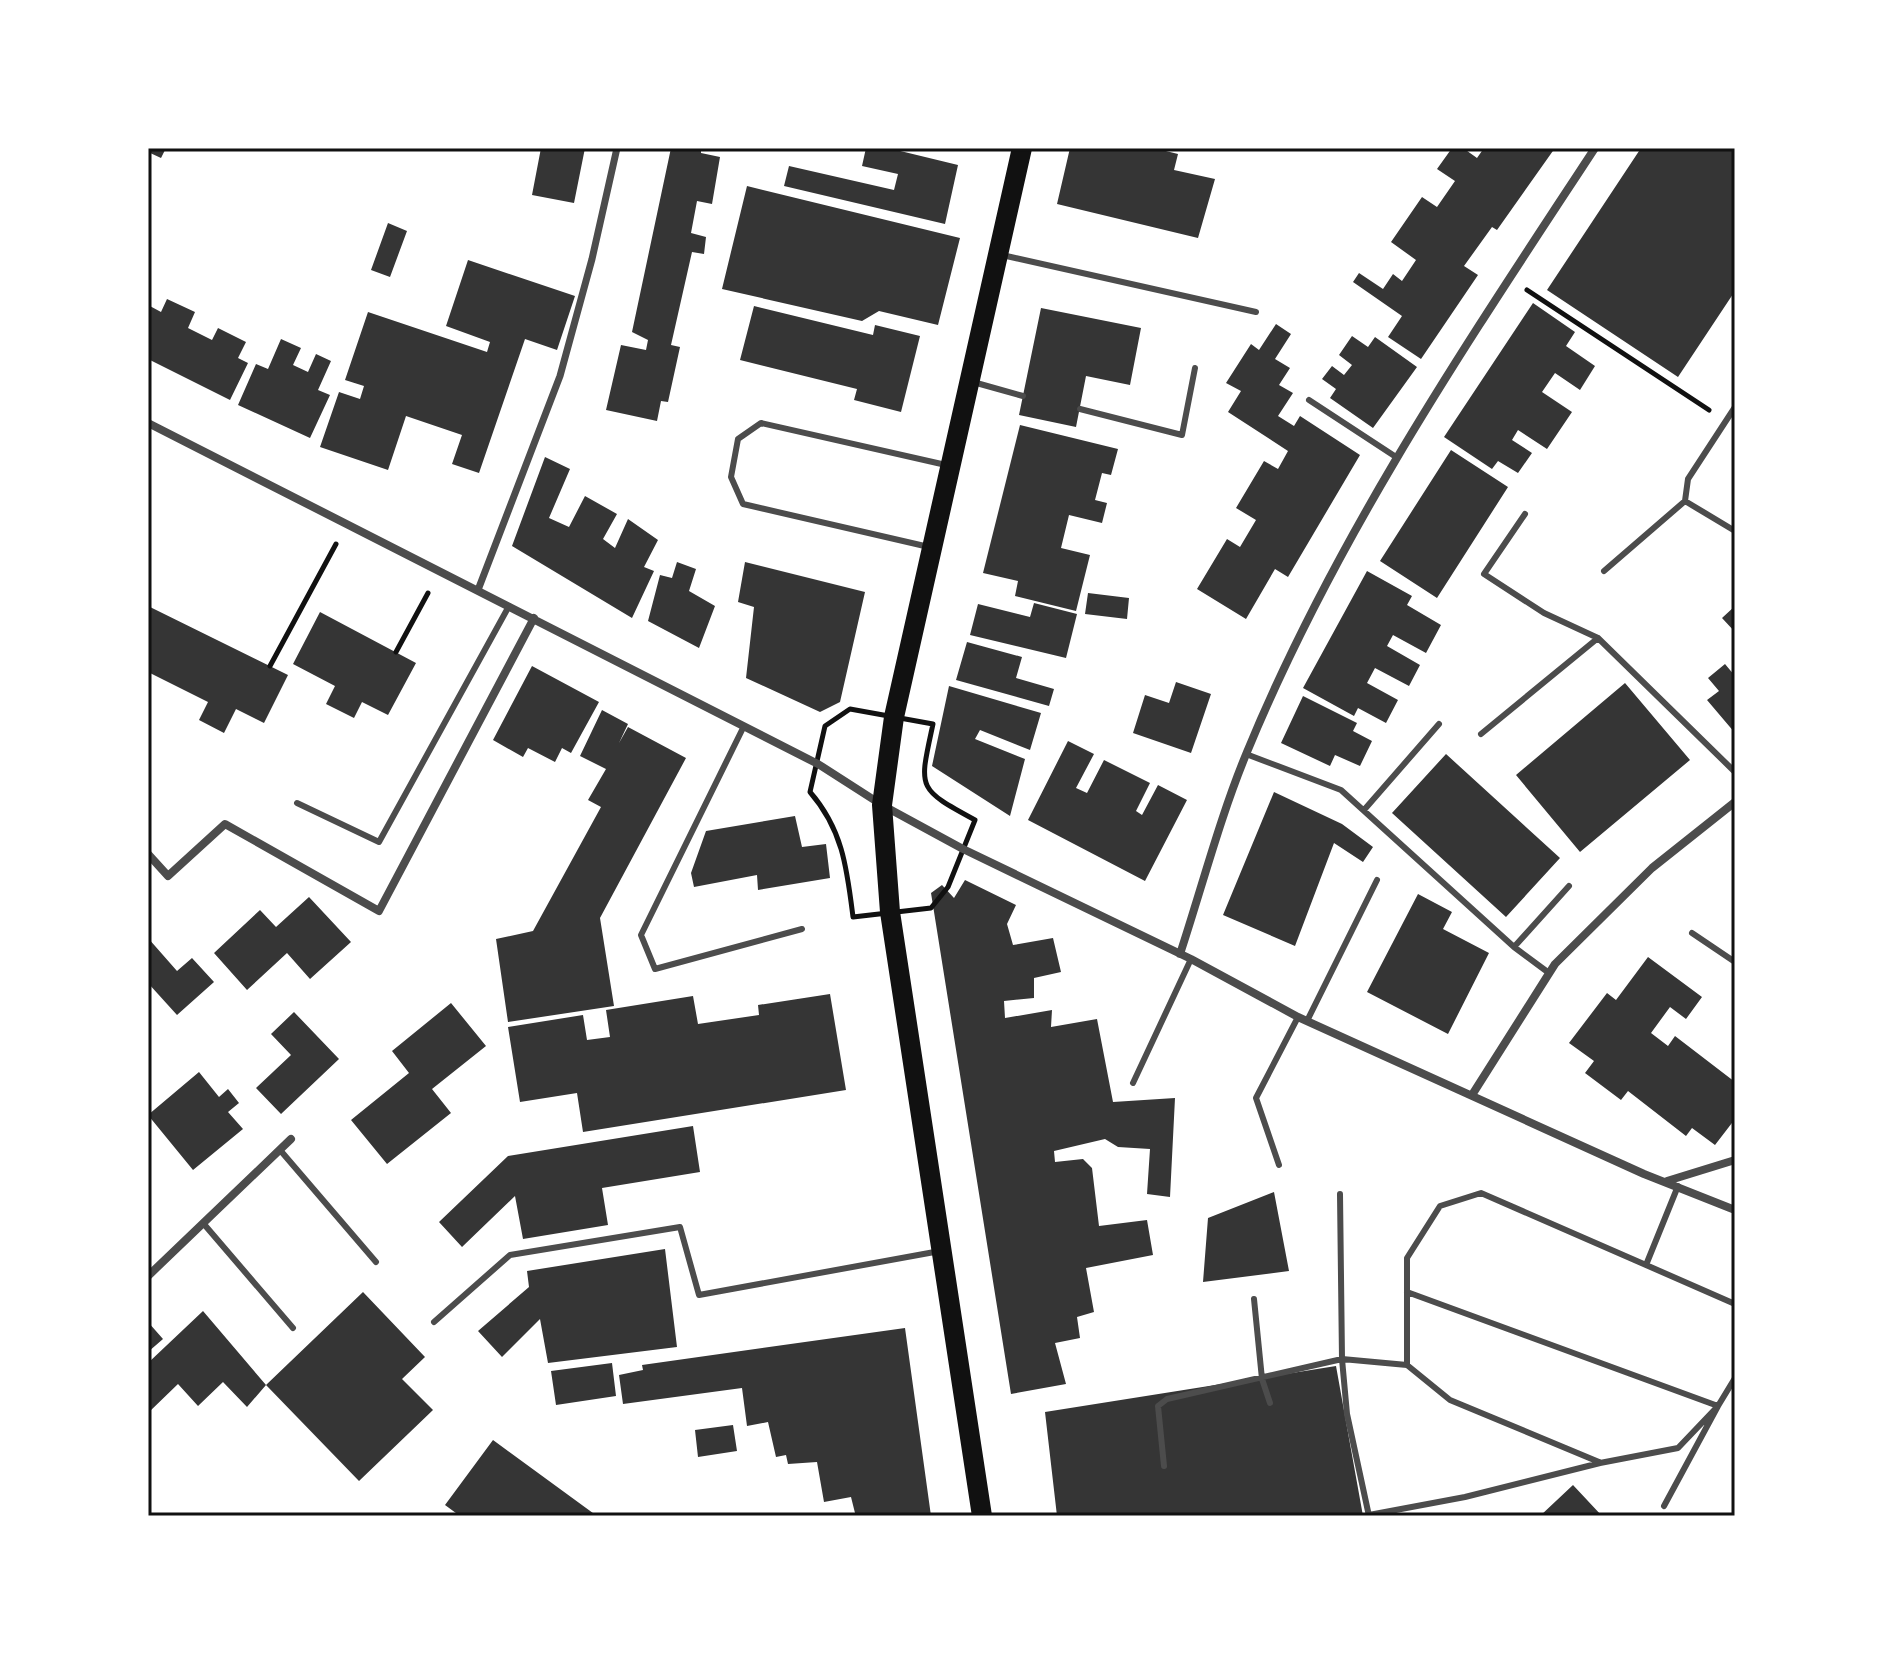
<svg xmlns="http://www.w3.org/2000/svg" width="1883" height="1664" font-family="Mulish,sans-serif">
<rect width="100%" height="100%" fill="#fff"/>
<path fill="#353535" d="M 148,148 L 166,148 L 161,158 L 148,152 Z
M 541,148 L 585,148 L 574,203 L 532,195 Z
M 671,148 L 701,148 L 701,153 L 720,157 L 712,204 L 697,201 L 691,233 L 706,237 L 704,254 L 692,252 L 671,345 L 680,347 L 668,402 L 661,401 L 657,421 L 606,410 L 621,345 L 646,350 L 648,340 L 632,332 Z
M 866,148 L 888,148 L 958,165 L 945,224 L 784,186 L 789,166 L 894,190 L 898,174 L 862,166 Z
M 1070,148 L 1154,148 L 1178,154 L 1174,170 L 1215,179 L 1198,238 L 1057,204 Z
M 1452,148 L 1463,148 L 1477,158 L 1484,148 L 1555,148 L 1497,230 L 1492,227 L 1464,266 L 1478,275 L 1421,359 L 1388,337 L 1402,316 L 1353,282 L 1359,273 L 1383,289 L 1393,274 L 1402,281 L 1416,260 L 1391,242 L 1422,197 L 1437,207 L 1455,181 L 1437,169 Z
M 1641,148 L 1735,148 L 1735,291 L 1678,377 L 1547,290 Z
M 747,186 L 960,238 L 938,325 L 879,311 L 862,321 L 722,289 Z
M 388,223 L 407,231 L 390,277 L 371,270 Z
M 468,260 L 575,296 L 557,350 L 525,339 L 479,473 L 452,464 L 462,435 L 406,416 L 388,470 L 320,447 L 339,392 L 360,399 L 364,386 L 345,380 L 368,312 L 487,352 L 490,342 L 446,326 Z
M 167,299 L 195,312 L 188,328 L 212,340 L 218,328 L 246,342 L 238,358 L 248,363 L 230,400 L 148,359 L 148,305 L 161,312 Z
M 1533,303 L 1575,332 L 1566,346 L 1595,366 L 1580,390 L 1555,373 L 1542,392 L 1572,412 L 1547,449 L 1518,430 L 1512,440 L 1532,453 L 1518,473 L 1498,461 L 1492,469 L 1444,437 Z
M 754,306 L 873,335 L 875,325 L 920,336 L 901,412 L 854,400 L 857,389 L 740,360 Z
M 1041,308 L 1141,328 L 1130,385 L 1086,376 L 1076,427 L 1019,415 Z
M 1276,324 L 1291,334 L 1275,359 L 1290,368 L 1279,385 L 1293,393 L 1278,416 L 1294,426 L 1300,416 L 1360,455 L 1288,577 L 1275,569 L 1246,619 L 1197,589 L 1227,539 L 1240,547 L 1256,520 L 1236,508 L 1264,461 L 1278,469 L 1288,451 L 1228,412 L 1241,391 L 1226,383 L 1251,344 L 1259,350 Z
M 1352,336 L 1368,347 L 1375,337 L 1417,367 L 1373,428 L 1330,398 L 1336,389 L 1322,379 L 1332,366 L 1344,375 L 1352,365 L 1339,355 Z
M 281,339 L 301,348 L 293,365 L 308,372 L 316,354 L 331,361 L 318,390 L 330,395 L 310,438 L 238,405 L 256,364 L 268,369 Z
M 1020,425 L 1118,449 L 1111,475 L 1102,473 L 1095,500 L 1107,503 L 1102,523 L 1069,515 L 1061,548 L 1090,555 L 1076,611 L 1015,596 L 1018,581 L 983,573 Z
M 1451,450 L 1508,487 L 1437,598 L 1380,561 Z
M 545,457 L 570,469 L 549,518 L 569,527 L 585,496 L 617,514 L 603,539 L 615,548 L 628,519 L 658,540 L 644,567 L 654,571 L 632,618 L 512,546 Z
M 677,562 L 696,569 L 689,591 L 715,606 L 699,648 L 648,621 L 660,575 L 672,578 Z
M 745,562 L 865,592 L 840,702 L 820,712 L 746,678 L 754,607 L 738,602 Z
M 1367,571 L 1412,596 L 1407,605 L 1441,625 L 1426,653 L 1393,635 L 1387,646 L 1420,665 L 1409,686 L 1375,668 L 1367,683 L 1398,700 L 1386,723 L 1358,708 L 1354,716 L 1303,688 Z
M 1088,593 L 1129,598 L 1127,619 L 1085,614 Z
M 1034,603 L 1077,614 L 1066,658 L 970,635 L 978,604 L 1030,617 Z
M 148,606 L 288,675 L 264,723 L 236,709 L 224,733 L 199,720 L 208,702 L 148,672 Z
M 1735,606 L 1735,632 L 1722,618 Z
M 320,612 L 416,663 L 388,715 L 362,702 L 354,718 L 326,704 L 335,686 L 293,664 Z
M 967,642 L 1022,657 L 1016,678 L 1054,689 L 1049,706 L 956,680 Z
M 1725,664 L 1735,676 L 1735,733 L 1707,700 L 1719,691 L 1708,678 Z
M 532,666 L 599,702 L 571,753 L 562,748 L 555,762 L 528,748 L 523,757 L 493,740 Z
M 1176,682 L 1211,694 L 1191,753 L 1133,733 L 1145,695 L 1169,703 Z
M 1625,683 L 1690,760 L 1580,852 L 1516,775 Z
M 949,686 L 1041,713 L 1030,750 L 980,730 L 975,739 L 1025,759 L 1010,816 L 932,766 Z
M 1303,696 L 1357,723 L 1353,731 L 1372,741 L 1360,766 L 1335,755 L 1330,766 L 1281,743 Z
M 602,710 L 628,724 L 619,743 L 628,727 L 686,758 L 600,918 L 614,1006 L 508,1022 L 496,939 L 533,931 L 601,807 L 588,800 L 606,769 L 580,756 Z
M 1068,741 L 1094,754 L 1076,788 L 1087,793 L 1104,760 L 1150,783 L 1136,811 L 1142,815 L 1158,785 L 1187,800 L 1145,881 L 1028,820 Z
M 1446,754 L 1560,858 L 1506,917 L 1392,813 Z
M 1274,792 L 1342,824 L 1373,847 L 1363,862 L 1334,843 L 1295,946 L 1223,915 Z
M 795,816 L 802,847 L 826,844 L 830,878 L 758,890 L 757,875 L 694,887 L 691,873 L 706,831 Z
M 965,880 L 1016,905 L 1007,924 L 1013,945 L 1053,938 L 1061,972 L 1034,978 L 1034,998 L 1004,1001 L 1005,1018 L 1052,1010 L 1051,1027 L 1097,1019 L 1113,1102 L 1175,1098 L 1170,1197 L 1147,1194 L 1150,1149 L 1118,1147 L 1105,1139 L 1054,1151 L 1055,1162 L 1083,1159 L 1092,1168 L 1099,1226 L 1147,1220 L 1153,1255 L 1086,1268 L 1094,1312 L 1077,1317 L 1080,1338 L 1055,1343 L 1066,1384 L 1011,1394 L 931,893 L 942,885 L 954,898 Z
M 1418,894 L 1452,912 L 1443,929 L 1489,953 L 1448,1034 L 1367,992 Z
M 309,897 L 351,942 L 310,979 L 287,953 L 247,990 L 214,953 L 260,910 L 276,927 Z
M 148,938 L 177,971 L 192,958 L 214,982 L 177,1015 L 148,983 Z
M 1648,957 L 1702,997 L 1686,1019 L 1670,1007 L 1651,1033 L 1668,1046 L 1675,1036 L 1735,1082 L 1735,1119 L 1715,1145 L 1692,1128 L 1686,1136 L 1628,1091 L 1621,1100 L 1585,1073 L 1594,1061 L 1569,1043 L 1607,993 L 1616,1000 Z
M 830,994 L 846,1090 L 583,1132 L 577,1093 L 520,1102 L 508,1027 L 583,1015 L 587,1040 L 610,1037 L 606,1010 L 693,996 L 698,1024 L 759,1015 L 758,1005 Z
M 451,1003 L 486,1046 L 432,1089 L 451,1113 L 387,1164 L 351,1120 L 409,1073 L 392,1051 Z
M 294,1012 L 339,1059 L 281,1114 L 256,1088 L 291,1055 L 271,1034 Z
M 199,1072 L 219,1097 L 228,1089 L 239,1103 L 228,1112 L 243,1129 L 193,1170 L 148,1115 Z
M 693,1126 L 700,1172 L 602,1188 L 608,1225 L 523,1239 L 515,1196 L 462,1247 L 439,1222 L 508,1156 Z
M 1274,1192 L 1289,1271 L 1203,1282 L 1208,1218 Z
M 665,1249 L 677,1347 L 548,1363 L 540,1319 L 502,1357 L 478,1331 L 529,1287 L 527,1271 Z
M 363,1292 L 425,1357 L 402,1379 L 433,1410 L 359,1481 L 266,1385 L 247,1407 L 223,1382 L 198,1406 L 178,1384 L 148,1413 L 148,1363 L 203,1311 L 266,1385 Z
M 148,1322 L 163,1339 L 148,1352 Z
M 905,1328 L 931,1516 L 843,1516 L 855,1513 L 851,1497 L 824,1502 L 817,1462 L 788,1464 L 786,1455 L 776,1457 L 768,1422 L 747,1426 L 742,1388 L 623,1404 L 619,1375 L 643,1370 L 642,1365 Z
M 612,1363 L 616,1396 L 556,1405 L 551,1371 Z
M 1336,1366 L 1363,1516 L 1057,1516 L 1045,1412 Z
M 733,1425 L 737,1451 L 698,1457 L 695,1430 Z
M 493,1440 L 597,1516 L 460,1516 L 445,1505 Z
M 1573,1485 L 1602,1516 L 1540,1516 Z"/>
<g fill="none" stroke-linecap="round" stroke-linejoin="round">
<path stroke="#111" stroke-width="5" d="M 1527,290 L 1709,410
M 396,652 L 428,593
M 270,666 L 336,544
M 850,709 L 933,724 C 919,789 916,788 975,820 L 948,887 L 931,908 L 853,917 C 847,869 843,830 810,792 L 825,726 Z"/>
<path stroke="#4c4c4c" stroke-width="6" d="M 1002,255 L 1256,312
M 973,382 L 1023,396
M 1309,400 L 1396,457
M 1735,407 L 1688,479 L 1685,501 L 1735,531
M 1080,409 L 1182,435 L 1195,368
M 1525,514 L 1484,574 L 1544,613 L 1598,638 L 1735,772
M 929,547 L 743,504 L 731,477 L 738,439 L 761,423 L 946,465
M 1604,571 L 1685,501
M 743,728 L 641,935 L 655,969 L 802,929
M 1481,734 L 1598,638
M 1246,754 L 1341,790 L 1514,947 L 1569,886
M 297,803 L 379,842 L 509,606
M 1364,810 L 1439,724
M 1692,933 L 1735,962
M 1514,947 L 1549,973
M 1307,1021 L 1377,880
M 1133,1083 L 1191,959
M 280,1150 L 376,1262
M 1279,1165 L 1256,1098 L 1298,1017
M 1678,1186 L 1646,1265 L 1735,1304
M 1340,1194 L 1342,1359 L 1347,1414 L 1369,1516
M 203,1223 L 293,1328
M 1407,1292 L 1718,1406 L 1664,1506
M 1254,1299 L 1262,1379 L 1270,1403
M 434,1322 L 510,1255 L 680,1227 L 699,1295 L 940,1251
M 1407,1365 L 1450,1400 L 1599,1462
M 1164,1466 L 1158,1406 L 1167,1399 L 1342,1359 L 1407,1365 L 1407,1258 L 1440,1206 L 1481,1193 L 1646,1265
M 1369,1515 L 1465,1497 L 1600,1463 L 1678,1448 L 1718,1406 L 1735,1378"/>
<path stroke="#4c4c4c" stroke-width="7" d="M 478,590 L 560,376 L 592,259 L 617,148"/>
<path stroke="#4c4c4c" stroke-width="8" d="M 148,423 L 818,764 L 882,805 L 963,849 L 1191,959 L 1298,1017 L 1644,1174 L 1735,1210
M 148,854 L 168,876 L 225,824 L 379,911 L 534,618
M 1180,954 C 1202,887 1220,817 1247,752 C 1336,536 1467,343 1595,148
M 1472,1095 L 1555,964 L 1652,868 L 1735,802
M 1667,1181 L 1735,1160
M 148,1276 L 291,1139"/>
<path stroke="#111" stroke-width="20" d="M 982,1516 L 890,912 L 882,805 L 894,717 L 1022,148"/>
</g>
<rect width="1883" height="1664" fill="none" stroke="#ffffff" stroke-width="300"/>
<rect x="150" y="150" width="1583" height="1364" fill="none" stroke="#111" stroke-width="3"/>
</svg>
